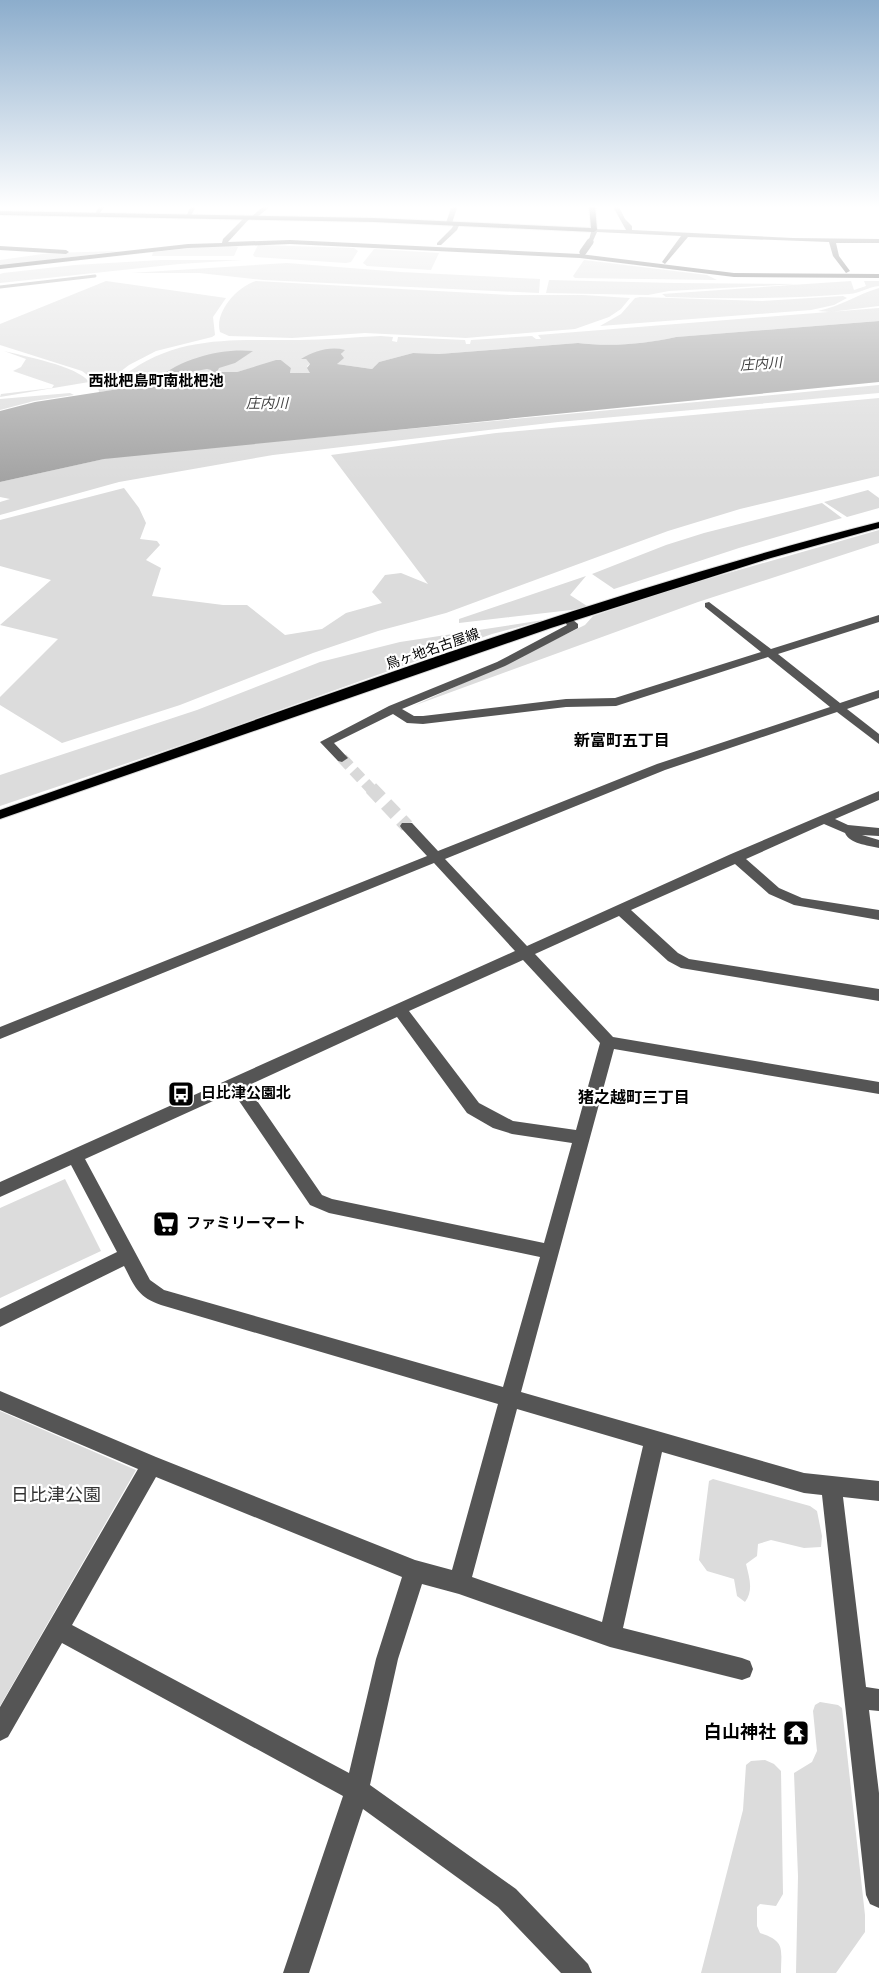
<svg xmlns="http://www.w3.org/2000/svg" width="879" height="1973" font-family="Overpass,'Noto Sans JP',sans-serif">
<rect width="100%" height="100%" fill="#fff"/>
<path fill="#dcdcdc" d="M 214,245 L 244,247 L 238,247 L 234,256 L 152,256 L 153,252 L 0,270 Z
M 258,245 L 354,248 L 358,251 L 351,262 L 346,263 L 255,257 L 253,255 Z
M 374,249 L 439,253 L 431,270 L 367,266 L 363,263 Z
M 120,251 L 0,266 L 0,260 L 50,253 Z
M 161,260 L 242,260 L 179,264 L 0,283 L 0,274 L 3,273 L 75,265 Z
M 584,260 L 707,275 L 717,280 L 575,278 L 573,276 Z
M 287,263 L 401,272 L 540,279 L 539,293 L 264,280 L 199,273 L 131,273 Z
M 549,280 L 674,283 L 798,284 L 669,291 L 648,295 L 546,293 Z
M 106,281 L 226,298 L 213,317 L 215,335 L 212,337 L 156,351 L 129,365 L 116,375 L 94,380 L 82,371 L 0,345 L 0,324 Z
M 256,281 L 510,295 L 583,295 L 630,298 L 621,309 L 609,317 L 575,329 L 466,338 L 365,333 L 292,338 L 229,336 L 220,332 C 214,312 238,286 256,281 Z
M 851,281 L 854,290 L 866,286 L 864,281 L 879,281 L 879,286 C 868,287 861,293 849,294 C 788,299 727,299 666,297 L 662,294 Z
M 879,288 L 879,306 L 830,312 L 818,311 C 842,306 856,295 879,288 Z
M 843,296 L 847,298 L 834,305 L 811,310 L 600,326 L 621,314 L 635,298 L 640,297 L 762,301 Z
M 879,308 L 879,321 L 676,337 C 648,344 607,347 578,343 L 439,354 L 413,353 L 379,362 L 372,369 L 337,364 L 342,353 L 302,359 L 306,359 L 310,364 L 307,366 L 311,373 L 290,373 L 291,368 L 281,360 L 237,372 L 195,377 L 176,383 L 99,392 L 98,387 C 106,382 115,381 123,376 C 179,334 233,341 299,340 C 326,340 354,337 381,336 L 393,337 L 392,341 L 397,342 L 398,337 L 465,340 L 466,344 L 470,344 L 471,340 L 532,336 L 536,339 L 541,339 L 538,335 Z
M 4,351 C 23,356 78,366 89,382 L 0,397 L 1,394 L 52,388 L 54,385 L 13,371 L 21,367 L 26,359 Z
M 879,385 L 879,393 L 558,422 L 273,455 L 119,482 L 0,515 L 0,502 L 10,499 L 0,497 L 0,482 L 117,456 Z
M 70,393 L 74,395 L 34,401 L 0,410 L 0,399 Z
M 879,398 L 879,476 L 740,509 L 668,531 L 446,613 L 378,631 L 313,653 L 180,705 L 62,743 L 0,705 L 0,697 L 58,639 L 0,625 L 51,580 L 0,566 L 0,520 L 124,488 L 139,508 L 146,523 L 140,539 L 157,541 L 160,545 L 146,560 L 161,568 L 152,596 L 223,605 L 247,605 L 285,635 L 322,629 L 346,613 L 382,603 L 372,592 L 385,575 L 401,573 L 428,584 L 331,455 L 496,433 Z
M 868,490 L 879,498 L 879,508 L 847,517 L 824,502 Z
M 822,503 L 842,518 L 739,548 L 614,589 L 592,574 L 666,545 L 704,533 Z
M 879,530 L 879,543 L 698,602 L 413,706 L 503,665 L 585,625 L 593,616 L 683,586 Z
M 586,576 L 570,595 L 587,606 L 580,609 L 459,623 L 459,619 Z
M 550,619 L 492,634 L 190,742 L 0,806 L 0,775 L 197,710 L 320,662 L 400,642 Z
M 65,1179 L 101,1251 L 0,1298 L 0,1208 Z
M 0,1411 L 136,1470 L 0,1706 Z
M 713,1479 L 810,1506 L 817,1511 L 822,1536 L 821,1547 L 804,1548 L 771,1540 L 758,1544 L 757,1556 L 746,1564 C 749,1577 754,1590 745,1602 L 737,1596 L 734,1579 L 707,1571 L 699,1560 L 709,1481 Z
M 820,1702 L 838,1705 L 842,1708 L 865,1915 L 865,1932 L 836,1973 L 796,1973 L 798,1876 L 794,1773 L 812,1762 L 817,1751 L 813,1711 L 815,1705 Z
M 765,1760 L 774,1764 L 781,1771 L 783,1894 L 776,1906 L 760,1904 L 757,1907 L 757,1926 L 760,1933 C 786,1941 781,1949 781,1973 L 701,1973 L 743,1810 L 746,1765 L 751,1761 Z"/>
<path fill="#a3a3a3" d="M 879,321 L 879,382 L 104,459 L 0,482 L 0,411 L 35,402 L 151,384 L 176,383 L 213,374 L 211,370 L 207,369 L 158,378 C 183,358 222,348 253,351 L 235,363 L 219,368 L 217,372 L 237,372 L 276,360 L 281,360 L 291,368 L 290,373 L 310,373 L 307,368 L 310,364 L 306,359 L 301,359 C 314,351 330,346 345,350 L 341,354 L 344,358 L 337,364 L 372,369 L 379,362 L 413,353 L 439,354 L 578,343 C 609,347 646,344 676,337 Z"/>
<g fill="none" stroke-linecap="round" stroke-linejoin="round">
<path stroke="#a3a3a3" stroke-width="3" d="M 0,287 L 95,276"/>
<path stroke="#d9d9d9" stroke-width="11" stroke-dasharray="11 6" stroke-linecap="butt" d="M 342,758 L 372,790"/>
<path stroke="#d9d9d9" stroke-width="14" stroke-dasharray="14 8" stroke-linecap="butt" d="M 371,788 L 407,826"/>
<defs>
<path id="major" d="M 589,205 L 595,205 L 597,230 L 594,232 L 374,222 L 0,215 L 0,211 L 374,218 L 591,228 Z
M 879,522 L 879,528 L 771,558 L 551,628 L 0,819 L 0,810 C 291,709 580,598 879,522 Z"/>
</defs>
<use href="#major" stroke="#dbdbdb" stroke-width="2"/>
<path fill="#555" fill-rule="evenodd" d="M 100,205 L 106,205 L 99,214 L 95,214 Z
M 191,205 L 197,205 L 190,217 L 186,217 Z
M 265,205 L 272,205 L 256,218 L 251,217 L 228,242 L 290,240 L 580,254 L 734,273 L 879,274 L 879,278 L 734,277 L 580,258 L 290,244 L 188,248 L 0,269 L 0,265 L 188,244 L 222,243 L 223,239 L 246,216 L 251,217 Z
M 452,205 L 458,205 L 452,223 L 449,225 L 446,223 Z
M 612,205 L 618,205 L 625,219 L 632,226 L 632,230 L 793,238 L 879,239 L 879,243 L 836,243 L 839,256 L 850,271 L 846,273 L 833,256 L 829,242 L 688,237 L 665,264 L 662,262 L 681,236 L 597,232 L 592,243 L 588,243 L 592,229 L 626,230 Z
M 455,222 L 460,223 L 457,230 L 441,245 L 437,245 L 437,243 L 452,228 Z
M 0,246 L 66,250 L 69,252 L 66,254 L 0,250 Z
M 709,602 L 771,649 L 879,615 L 879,622 L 778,654 L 840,703 L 879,690 L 879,698 L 847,709 L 879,734 L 879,744 L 837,712 L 665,770 L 445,859 L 527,946 L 731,854 L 879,791 L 879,800 L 835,819 L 848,825 L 879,828 L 879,836 L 862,835 L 879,840 L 879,848 C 867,845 850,844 845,833 L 824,824 L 746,859 L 779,888 L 802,898 L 879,910 L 879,920 L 794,905 L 769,894 L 735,864 L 631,910 L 678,953 L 689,959 L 879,989 L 879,1001 L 681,968 L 668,961 L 619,916 L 535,954 L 613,1037 L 879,1082 L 879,1094 L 614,1049 L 521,1392 L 804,1473 L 879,1481 L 879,1501 L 843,1497 L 866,1687 L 879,1689 L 879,1711 L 869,1710 L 879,1793 L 879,1908 L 870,1904 L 866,1895 L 822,1495 L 804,1493 L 662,1452 L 623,1628 L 742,1658 L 750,1661 L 753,1669 L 750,1677 L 742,1680 L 610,1647 L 459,1594 L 422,1584 L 398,1659 L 370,1785 L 516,1889 L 588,1964 L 592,1973 L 561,1973 L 498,1907 L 363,1809 L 309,1973 L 283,1973 L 343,1796 L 62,1643 L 8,1737 L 0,1741 L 0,1707 L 138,1469 L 0,1410 L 0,1391 L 156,1457 L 415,1560 L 452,1570 L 498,1404 L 161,1305 C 138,1297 135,1287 124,1266 L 0,1327 L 0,1309 L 117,1252 L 71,1165 L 0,1197 L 0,1182 L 515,951 L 434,863 L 0,1039 L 0,1027 L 427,856 L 402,829 L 400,826 L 402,823 L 412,823 L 438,851 L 657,764 L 830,707 L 768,657 L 616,706 L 566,707 L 423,724 L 407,723 L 393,714 L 334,743 L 348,758 L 342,762 L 338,761 L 320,742 L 389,706 L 497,662 L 567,625 L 563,619 L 568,616 L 578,624 L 578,628 L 505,666 L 402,709 L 414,716 L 423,716 L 566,699 L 615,698 L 761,652 L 705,607 L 705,603 ZM 523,960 L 600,1043 L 576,1130 L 513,1121 L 479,1103 L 409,1011 ZM 397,1017 L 467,1113 L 493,1128 L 512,1134 L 572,1143 L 544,1243 L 332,1199 L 322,1195 L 247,1086 ZM 233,1092 L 310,1205 L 329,1213 L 540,1257 L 503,1387 L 164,1290 L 150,1280 L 85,1159 ZM 517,1409 L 643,1446 L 602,1622 L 472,1577 ZM 156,1477 L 402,1577 L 376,1659 L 349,1773 L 72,1625 Z"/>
<use href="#major" fill="#000" fill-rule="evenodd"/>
<path stroke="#555" stroke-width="7" d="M 583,252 L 590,242"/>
</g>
<linearGradient id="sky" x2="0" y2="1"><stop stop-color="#8cadcc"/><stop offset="0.43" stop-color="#fff"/><stop offset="1" stop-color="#fff" stop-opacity="0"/></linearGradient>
<rect width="879" height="481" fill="url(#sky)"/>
<defs>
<symbol id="bus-square" viewBox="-11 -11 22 22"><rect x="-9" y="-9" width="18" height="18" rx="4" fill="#000" stroke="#fff"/><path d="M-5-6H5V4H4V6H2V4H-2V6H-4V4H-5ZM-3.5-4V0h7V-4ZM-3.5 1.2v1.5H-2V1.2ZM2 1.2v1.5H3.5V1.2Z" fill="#fff"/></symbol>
<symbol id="supermarket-square" viewBox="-11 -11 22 22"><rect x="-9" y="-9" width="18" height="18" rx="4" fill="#000" stroke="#fff"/><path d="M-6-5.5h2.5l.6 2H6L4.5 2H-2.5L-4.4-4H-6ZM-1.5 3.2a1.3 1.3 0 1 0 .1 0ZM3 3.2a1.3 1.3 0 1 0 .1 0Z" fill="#fff"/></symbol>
<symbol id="temple-square" viewBox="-11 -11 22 22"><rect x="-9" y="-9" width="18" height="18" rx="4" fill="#000" stroke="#fff"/><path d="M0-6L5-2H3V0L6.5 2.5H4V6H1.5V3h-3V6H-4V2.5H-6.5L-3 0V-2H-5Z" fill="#fff"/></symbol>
</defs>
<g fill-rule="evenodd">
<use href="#bus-square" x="166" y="1079" width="30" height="30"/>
<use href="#supermarket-square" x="151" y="1209" width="30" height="30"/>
<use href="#temple-square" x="781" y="1718" width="30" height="30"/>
</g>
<g text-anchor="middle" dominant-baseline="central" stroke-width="4.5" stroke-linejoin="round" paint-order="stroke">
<g font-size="14" font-style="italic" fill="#444" stroke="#fff">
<text transform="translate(761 365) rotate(-4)">庄内川</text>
<text x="267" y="404">庄内川</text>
</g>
<g font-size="14" fill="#000" stroke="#fff">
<text transform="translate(433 650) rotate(-19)">鳥ヶ地名古屋線</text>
</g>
<g font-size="15" font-weight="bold" fill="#000" stroke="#fff">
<text x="156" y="382">西枇杷島町南枇杷池</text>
</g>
<g font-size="15" font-weight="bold" fill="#000" stroke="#fff" text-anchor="start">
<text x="201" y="1094">日比津公園北</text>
<text x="186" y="1224">ファミリーマート</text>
</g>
<g font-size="16" font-weight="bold" fill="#000" stroke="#fff">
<text x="622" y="742">新富町五丁目</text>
<text x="634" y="1099">猪之越町三丁目</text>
</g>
<g font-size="18" fill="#333" stroke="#fff">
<text x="56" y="1496">日比津公園</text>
</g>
<g font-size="18" font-weight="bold" fill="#000" stroke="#fff" text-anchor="end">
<text x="776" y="1733">白山神社</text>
</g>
</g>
</svg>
